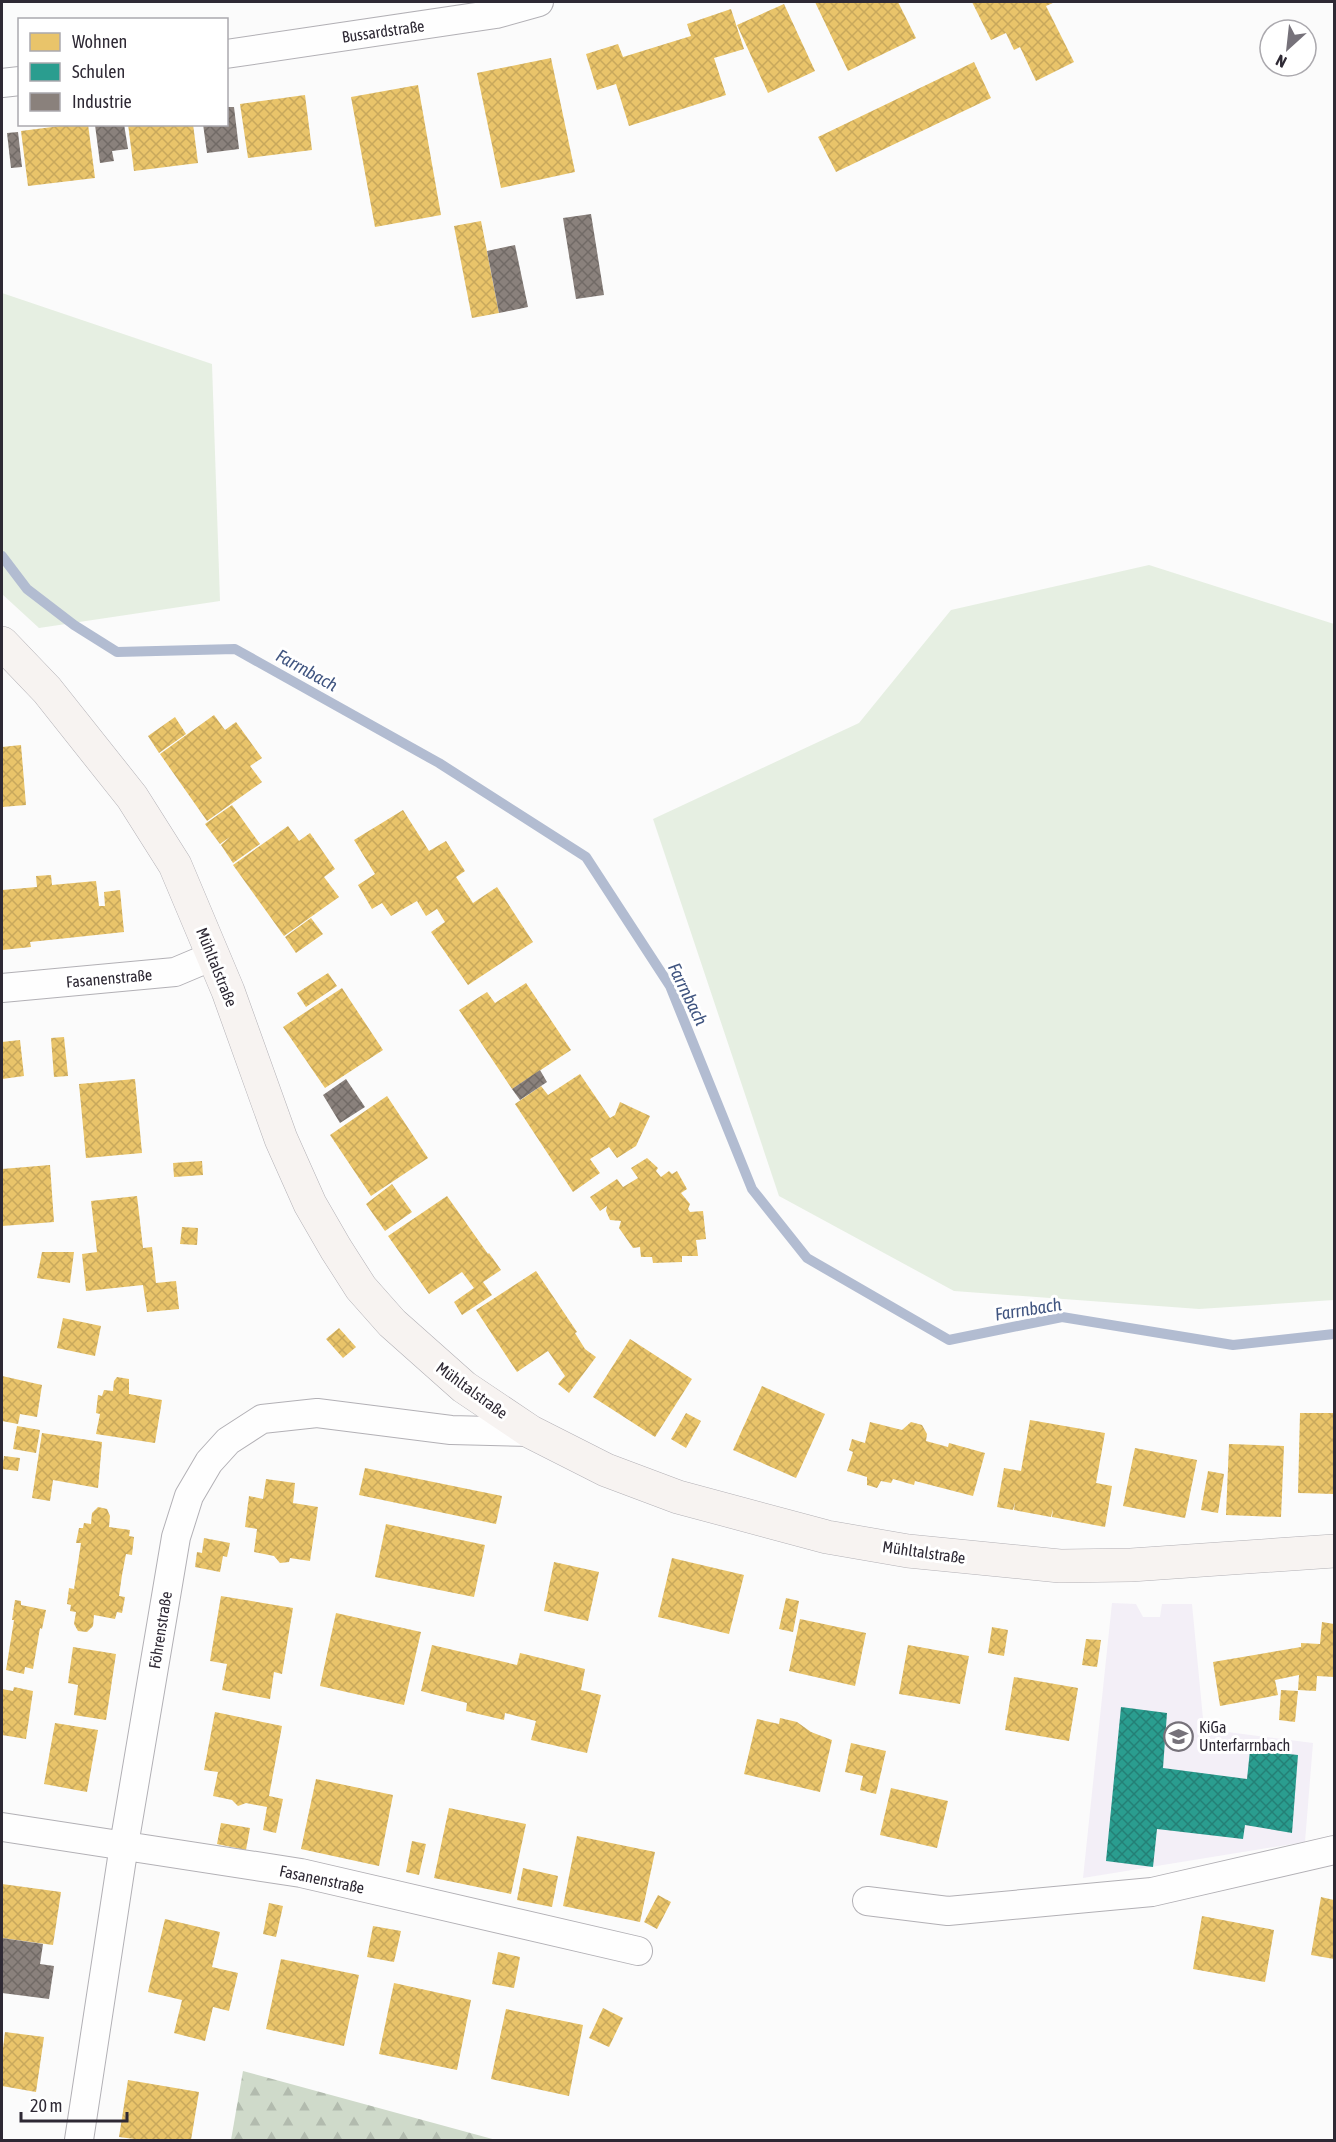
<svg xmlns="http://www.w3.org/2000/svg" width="1336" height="2142" font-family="'Asap Condensed',sans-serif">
<defs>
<pattern id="forest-firs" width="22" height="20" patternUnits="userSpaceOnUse" patternTransform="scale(1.5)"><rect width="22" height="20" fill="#cfdaca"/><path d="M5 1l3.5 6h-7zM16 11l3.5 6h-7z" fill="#b2bbae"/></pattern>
<pattern id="homes-cross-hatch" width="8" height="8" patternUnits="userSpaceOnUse" patternTransform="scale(1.5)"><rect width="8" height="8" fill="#e9c46a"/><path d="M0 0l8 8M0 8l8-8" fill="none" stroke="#c8a85c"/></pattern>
<pattern id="schools-cross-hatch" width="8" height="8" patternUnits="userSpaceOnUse" patternTransform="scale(1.5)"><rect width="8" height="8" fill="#2a9d8f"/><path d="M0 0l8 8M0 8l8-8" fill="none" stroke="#248076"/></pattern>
<pattern id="industry-cross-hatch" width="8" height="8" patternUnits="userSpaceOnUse" patternTransform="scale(1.5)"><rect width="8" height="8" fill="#8a817c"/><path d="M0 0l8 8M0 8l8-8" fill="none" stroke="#716a66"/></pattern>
</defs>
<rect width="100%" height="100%" fill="#fbfbfb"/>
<path fill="#f3eff7" d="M 1112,1603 L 1136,1604 L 1143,1617 L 1160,1617 L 1162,1604 L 1192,1604 L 1204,1729 L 1313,1743 L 1305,1842 L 1083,1878 Z"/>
<path fill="#e6efe2" d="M 2,293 L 212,364 L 220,601 L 39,628 L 2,594 Z
M 1149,565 L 1334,624 L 1334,1300 L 1199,1309 L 954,1291 L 779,1196 L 653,819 L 859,723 L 951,610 Z"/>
<path fill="url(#forest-firs)" d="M 243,2071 L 496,2140 L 231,2140 Z"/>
<path fill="url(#homes-cross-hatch)" d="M 815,2 L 898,2 L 916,38 L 848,71 Z
M 972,2 L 1055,2 L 1046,6 L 1074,62 L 1036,81 L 1020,47 L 1014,50 L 1006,33 L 991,40 Z
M 784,4 L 815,71 L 768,93 L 737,25 Z
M 731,9 L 744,49 L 714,58 L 726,95 L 629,126 L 616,84 L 597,90 L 586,54 L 618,44 L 623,57 L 691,36 L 687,24 Z
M 551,58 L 575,172 L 501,188 L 477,73 Z
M 974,62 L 991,98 L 836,172 L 818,137 Z
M 418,85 L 441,215 L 375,227 L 351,97 Z
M 305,95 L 312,150 L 248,158 L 240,104 Z
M 76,124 L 88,124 L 95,178 L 28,186 L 21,131 Z
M 128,124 L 193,124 L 198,163 L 134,171 Z
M 481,221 L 499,313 L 472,318 L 454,226 Z
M 214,715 L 225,730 L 236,722 L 262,758 L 250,766 L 262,782 L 207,821 L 160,754 Z
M 175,717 L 186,734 L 159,753 L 148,736 Z
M 21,745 L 26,805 L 2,807 L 2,747 Z
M 232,805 L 260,844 L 233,863 L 221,845 L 230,837 L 220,844 L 205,824 Z
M 403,810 L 429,851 L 446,841 L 465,871 L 456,877 L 473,903 L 497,887 L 533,942 L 468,985 L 431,932 L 445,922 L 437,909 L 426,916 L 417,901 L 391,916 L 382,903 L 372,909 L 358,885 L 375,874 L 354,840 Z
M 288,826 L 299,841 L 310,833 L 335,869 L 324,877 L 339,897 L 284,936 L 233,865 Z
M 51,875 L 52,885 L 96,881 L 99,906 L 105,906 L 104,892 L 120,890 L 124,932 L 30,942 L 31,947 L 2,950 L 2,890 L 37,887 L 36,876 Z
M 311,918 L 323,934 L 296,953 L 285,937 Z
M 328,973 L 337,986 L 306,1007 L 297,993 Z
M 526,983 L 571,1050 L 512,1089 L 459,1010 L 487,992 L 495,1003 Z
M 342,988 L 383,1050 L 325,1088 L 283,1027 Z
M 64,1037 L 68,1076 L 54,1077 L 51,1038 Z
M 20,1040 L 24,1076 L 2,1079 L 2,1042 Z
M 580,1074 L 610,1118 L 615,1115 L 620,1102 L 650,1116 L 636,1146 L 617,1158 L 609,1147 L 590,1159 L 600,1173 L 573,1192 L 515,1104 L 541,1086 L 548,1095 Z
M 135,1079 L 142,1153 L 86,1158 L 79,1084 Z
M 387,1096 L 428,1158 L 371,1196 L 330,1135 Z
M 647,1158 L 658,1168 L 656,1171 L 661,1177 L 669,1171 L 672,1174 L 677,1171 L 687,1189 L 681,1193 L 690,1204 L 688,1209 L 690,1212 L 703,1211 L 706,1239 L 696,1240 L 698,1256 L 682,1256 L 682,1262 L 653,1263 L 652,1257 L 641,1257 L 640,1247 L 633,1248 L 619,1228 L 621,1221 L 610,1220 L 606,1211 L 607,1206 L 600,1211 L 590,1197 L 617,1179 L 623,1187 L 638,1178 L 631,1168 Z
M 202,1161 L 203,1175 L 174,1177 L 173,1163 Z
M 50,1165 L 54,1222 L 2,1226 L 2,1169 Z
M 392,1184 L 412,1212 L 385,1231 L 366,1204 Z
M 137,1196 L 143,1248 L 152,1247 L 156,1283 L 176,1281 L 179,1309 L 147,1312 L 143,1285 L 86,1291 L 82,1254 L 97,1252 L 91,1201 Z
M 447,1196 L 488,1254 L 489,1253 L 501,1270 L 483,1282 L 492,1295 L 462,1315 L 454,1302 L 474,1288 L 462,1272 L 429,1294 L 388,1236 Z
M 182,1227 L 198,1228 L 197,1245 L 180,1244 Z
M 42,1252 L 74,1252 L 70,1283 L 37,1278 Z
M 536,1271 L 577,1332 L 575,1333 L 585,1349 L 596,1357 L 569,1393 L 558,1384 L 565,1376 L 548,1351 L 517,1372 L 476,1310 Z
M 63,1318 L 101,1326 L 95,1356 L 57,1348 Z
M 339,1328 L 356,1347 L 343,1358 L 326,1339 Z
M 630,1339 L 692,1379 L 655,1437 L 593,1397 Z
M 2,1376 L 42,1385 L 37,1417 L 20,1414 L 18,1424 L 2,1421 Z
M 117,1377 L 129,1379 L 129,1394 L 162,1400 L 155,1443 L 96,1434 L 100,1414 L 96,1413 L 98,1395 L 102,1396 L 104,1390 L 113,1391 L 114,1381 Z
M 762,1386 L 825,1414 L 796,1478 L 733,1450 Z
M 686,1413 L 701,1421 L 686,1448 L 671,1439 Z
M 1300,1413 L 1334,1413 L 1334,1494 L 1298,1493 Z
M 1030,1420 L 1105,1433 L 1096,1483 L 1112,1486 L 1105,1527 L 1052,1517 L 1053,1509 L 1051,1517 L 1014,1510 L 1015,1502 L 1013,1510 L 997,1507 L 1004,1468 L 1021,1471 Z
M 870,1422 L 902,1430 L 911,1422 L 922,1425 L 927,1434 L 926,1441 L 948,1447 L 949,1443 L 985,1453 L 973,1496 L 915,1481 L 914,1485 L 893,1479 L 891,1483 L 881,1481 L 877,1488 L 867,1485 L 867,1477 L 847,1471 L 853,1452 L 849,1450 L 852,1439 L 865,1443 Z
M 17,1426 L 40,1430 L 36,1453 L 13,1449 Z
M 42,1433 L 102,1442 L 98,1488 L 53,1480 L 50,1501 L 32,1498 Z
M 1229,1444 L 1284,1446 L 1281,1517 L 1226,1515 Z
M 1135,1448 L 1197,1460 L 1185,1518 L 1123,1506 Z
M 4,1456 L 20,1458 L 18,1471 L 2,1469 Z
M 365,1468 L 502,1496 L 496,1524 L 359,1495 Z
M 1208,1471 L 1224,1474 L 1218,1513 L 1201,1510 Z
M 266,1479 L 295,1483 L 293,1503 L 318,1507 L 310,1561 L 290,1558 L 289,1562 L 280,1563 L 274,1556 L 254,1552 L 257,1529 L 245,1527 L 249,1496 L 263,1499 Z
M 98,1507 L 107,1509 L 110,1516 L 109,1527 L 130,1530 L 129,1536 L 134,1537 L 132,1555 L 126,1554 L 122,1575 L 119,1596 L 125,1597 L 122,1613 L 117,1612 L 115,1619 L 94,1615 L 93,1626 L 87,1632 L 78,1631 L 74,1624 L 76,1612 L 70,1611 L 71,1605 L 67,1604 L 69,1588 L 74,1589 L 81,1543 L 76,1543 L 79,1528 L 83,1528 L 84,1523 L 91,1524 L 92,1513 Z
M 386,1524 L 485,1545 L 474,1597 L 375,1577 Z
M 204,1538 L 230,1543 L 227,1557 L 223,1556 L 220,1572 L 195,1567 L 197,1552 L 202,1553 Z
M 672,1558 L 744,1575 L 729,1634 L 658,1617 Z
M 554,1562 L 599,1572 L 588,1621 L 544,1611 Z
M 221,1596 L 293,1608 L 282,1674 L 274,1672 L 270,1699 L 222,1690 L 227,1664 L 210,1661 Z
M 786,1598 L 799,1601 L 793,1632 L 779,1629 Z
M 15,1600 L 21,1601 L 21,1605 L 46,1610 L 42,1629 L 40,1628 L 33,1669 L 25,1667 L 24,1674 L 6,1670 L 14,1620 L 12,1620 Z
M 336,1613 L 421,1632 L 404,1705 L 320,1686 Z
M 800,1619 L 866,1633 L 855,1686 L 789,1671 Z
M 1322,1622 L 1334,1624 L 1334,1677 L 1317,1676 L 1316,1691 L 1298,1690 L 1299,1675 L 1275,1680 L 1278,1695 L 1220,1706 L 1213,1662 L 1301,1647 L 1301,1643 L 1320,1644 Z
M 992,1627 L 1008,1630 L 1004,1656 L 988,1653 Z
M 1086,1639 L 1101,1640 L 1097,1667 L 1082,1665 Z
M 432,1645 L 517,1665 L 520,1653 L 585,1669 L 581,1690 L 601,1695 L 587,1753 L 531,1740 L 536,1721 L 505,1713 L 504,1720 L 466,1711 L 467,1703 L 421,1691 Z
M 908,1645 L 969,1656 L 960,1704 L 899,1694 Z
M 73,1647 L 116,1654 L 106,1720 L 74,1715 L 78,1685 L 68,1683 Z
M 1014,1677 L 1078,1688 L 1069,1741 L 1005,1730 Z
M 14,1687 L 33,1691 L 26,1739 L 2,1735 L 2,1689 L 13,1691 Z
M 1281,1690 L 1298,1691 L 1295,1722 L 1279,1720 Z
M 215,1712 L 282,1726 L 269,1796 L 283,1799 L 276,1833 L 263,1830 L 267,1807 L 246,1803 L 238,1806 L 232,1800 L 213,1796 L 218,1772 L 204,1770 Z
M 780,1718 L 797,1722 L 811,1732 L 832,1740 L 820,1792 L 744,1774 L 757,1719 L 779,1724 Z
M 55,1723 L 98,1730 L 87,1792 L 44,1784 Z
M 851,1743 L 886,1751 L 876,1794 L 860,1790 L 863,1776 L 845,1772 Z
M 316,1779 L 393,1795 L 379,1866 L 301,1849 Z
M 891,1788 L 948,1801 L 937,1848 L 880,1835 Z
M 449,1808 L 526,1824 L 511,1894 L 434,1878 Z
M 221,1823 L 250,1828 L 246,1850 L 217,1844 Z
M 577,1836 L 655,1852 L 640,1922 L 563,1906 Z
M 412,1841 L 426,1844 L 419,1875 L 406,1872 Z
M 523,1868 L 558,1876 L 552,1907 L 517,1900 Z
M 2,1884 L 61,1892 L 53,1945 L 2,1938 Z
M 658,1895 L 671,1902 L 657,1929 L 644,1922 Z
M 1321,1897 L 1334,1900 L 1334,1959 L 1311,1955 Z
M 269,1903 L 283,1906 L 276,1937 L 263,1934 Z
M 1202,1916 L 1274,1930 L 1265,1982 L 1193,1969 Z
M 165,1919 L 220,1932 L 212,1967 L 238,1973 L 229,2011 L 213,2007 L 205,2041 L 174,2033 L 182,2000 L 148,1992 Z
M 373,1926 L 401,1931 L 394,1962 L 367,1957 Z
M 498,1952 L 520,1957 L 514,1988 L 492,1984 Z
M 281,1959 L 359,1975 L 344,2046 L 266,2029 Z
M 394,1983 L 471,2000 L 457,2070 L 379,2054 Z
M 603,2008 L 623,2018 L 609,2047 L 589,2038 Z
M 506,2009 L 583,2025 L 569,2096 L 491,2079 Z
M 5,2032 L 44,2037 L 36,2092 L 2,2086 L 2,2056 Z
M 128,2080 L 199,2092 L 191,2140 L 142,2140 L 119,2137 Z"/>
<path fill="url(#schools-cross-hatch)" d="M 1121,1707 L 1167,1713 L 1163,1768 L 1247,1779 L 1250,1750 L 1298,1755 L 1292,1833 L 1245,1825 L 1243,1839 L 1157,1829 L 1153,1867 L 1106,1861 Z"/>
<path fill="url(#industry-cross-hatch)" d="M 226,107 L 234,107 L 239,149 L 207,153 L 203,124 L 226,124 Z
M 124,124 L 128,149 L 112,151 L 114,161 L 100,163 L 95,125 Z
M 18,132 L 22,167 L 11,168 L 7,133 Z
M 591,214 L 604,295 L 576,299 L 563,218 Z
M 515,245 L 528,307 L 499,313 L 487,251 Z
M 540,1070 L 547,1082 L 520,1100 L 512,1089 Z
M 346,1079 L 365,1107 L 340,1123 L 323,1095 Z
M 2,1938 L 43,1944 L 40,1964 L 54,1966 L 49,1999 L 2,1993 Z"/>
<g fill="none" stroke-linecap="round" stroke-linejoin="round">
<path stroke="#b2bcd1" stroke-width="10" d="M 2,556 L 27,589 L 74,625 L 117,652 L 235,649 L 439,763 L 586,857 L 670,986 L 752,1189 L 807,1258 L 949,1340 L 1062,1317 L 1233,1345 L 1334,1334"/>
<defs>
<path id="street" d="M 226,54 L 496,14 L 539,2
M 2,83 L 20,81
M 2,988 L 175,972 L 213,956
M 2,1827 L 301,1873 L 638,1951
M 867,1901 L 948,1911 L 1152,1892 L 1334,1850
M 79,2140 L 124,1845 L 176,1537 L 189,1496 L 209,1462 L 228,1441 L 262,1419 L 317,1413 L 451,1430 L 531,1432"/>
<path id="secondary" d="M 2,643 L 47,690 L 132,797 L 175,865 L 228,991 L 281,1139 L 310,1204 L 336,1249 L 361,1288 L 392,1323 L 464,1387 L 531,1432 L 606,1470 L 678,1497 L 827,1537 L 908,1551 L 1060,1566 L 1131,1565 L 1334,1551"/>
</defs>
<use href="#street" stroke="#b2b0b5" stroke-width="30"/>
<use href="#secondary" stroke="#b2b0b5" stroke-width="34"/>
<use href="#street" stroke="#fefefe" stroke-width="28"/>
<use href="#secondary" stroke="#f7f3f1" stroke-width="33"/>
</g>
<defs>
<symbol id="school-ring" viewBox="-11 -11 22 22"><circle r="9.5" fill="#fff" stroke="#76727a" stroke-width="1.5"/><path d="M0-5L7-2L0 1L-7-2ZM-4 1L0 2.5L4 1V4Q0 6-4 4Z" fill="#76727a"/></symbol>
</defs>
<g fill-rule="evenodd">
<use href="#school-ring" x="1162" y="1720" width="33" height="33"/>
</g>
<g text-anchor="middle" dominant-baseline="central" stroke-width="6" stroke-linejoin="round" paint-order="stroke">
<g font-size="16" fill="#2e2934" stroke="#fff">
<text transform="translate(383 31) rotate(-8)">Bussardstraße</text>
<text transform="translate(217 967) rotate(68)">Mühltalstraße</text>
<text transform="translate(109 978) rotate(-5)">Fasanenstraße</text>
<text transform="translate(472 1390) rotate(36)">Mühltalstraße</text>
<text transform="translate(924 1552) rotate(8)">Mühltalstraße</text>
<text transform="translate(160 1630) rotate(-81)">Föhrenstraße</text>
<text transform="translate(322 1879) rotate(12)">Fasanenstraße</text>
</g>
<g font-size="16" fill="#2e2934" stroke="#fff" text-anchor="start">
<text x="1199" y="1727">KiGa<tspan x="1199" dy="18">Unterfarrnbach</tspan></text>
</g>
<g font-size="18" font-style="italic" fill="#405580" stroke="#fff">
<text transform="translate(307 670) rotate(29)">Farrnbach</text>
<text transform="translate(688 994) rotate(64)">Farrnbach</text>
<text transform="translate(1028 1309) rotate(-9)">Farrnbach</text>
</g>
</g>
<rect width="1336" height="2142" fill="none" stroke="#2e2934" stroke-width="6"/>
<rect x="18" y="18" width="210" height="108" fill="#ffffff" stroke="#aba9ae" stroke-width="1.5"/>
<rect x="30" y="33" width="30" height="18" fill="#e9c46a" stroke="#aba9ae" stroke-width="1.5"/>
<text x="72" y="48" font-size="18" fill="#2e2934">Wohnen</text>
<rect x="30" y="63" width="30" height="18" fill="#2a9d8f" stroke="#aba9ae" stroke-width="1.5"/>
<text x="72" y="78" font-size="18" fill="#2e2934">Schulen</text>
<rect x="30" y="93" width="30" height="18" fill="#8a817c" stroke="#aba9ae" stroke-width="1.5"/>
<text x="72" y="108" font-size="18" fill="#2e2934">Industrie</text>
<g transform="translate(1288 48) rotate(207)"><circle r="28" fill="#ffffff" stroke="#aba9ae" stroke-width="1.5"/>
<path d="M0-4.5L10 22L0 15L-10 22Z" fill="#76727a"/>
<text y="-9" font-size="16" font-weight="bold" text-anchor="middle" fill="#2e2934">N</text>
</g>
<path d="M21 2112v9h106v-9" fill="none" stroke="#2e2934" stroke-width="3"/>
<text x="30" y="2112" font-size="18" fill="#2e2934" stroke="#ffffff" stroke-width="4.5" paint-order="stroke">20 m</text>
</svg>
